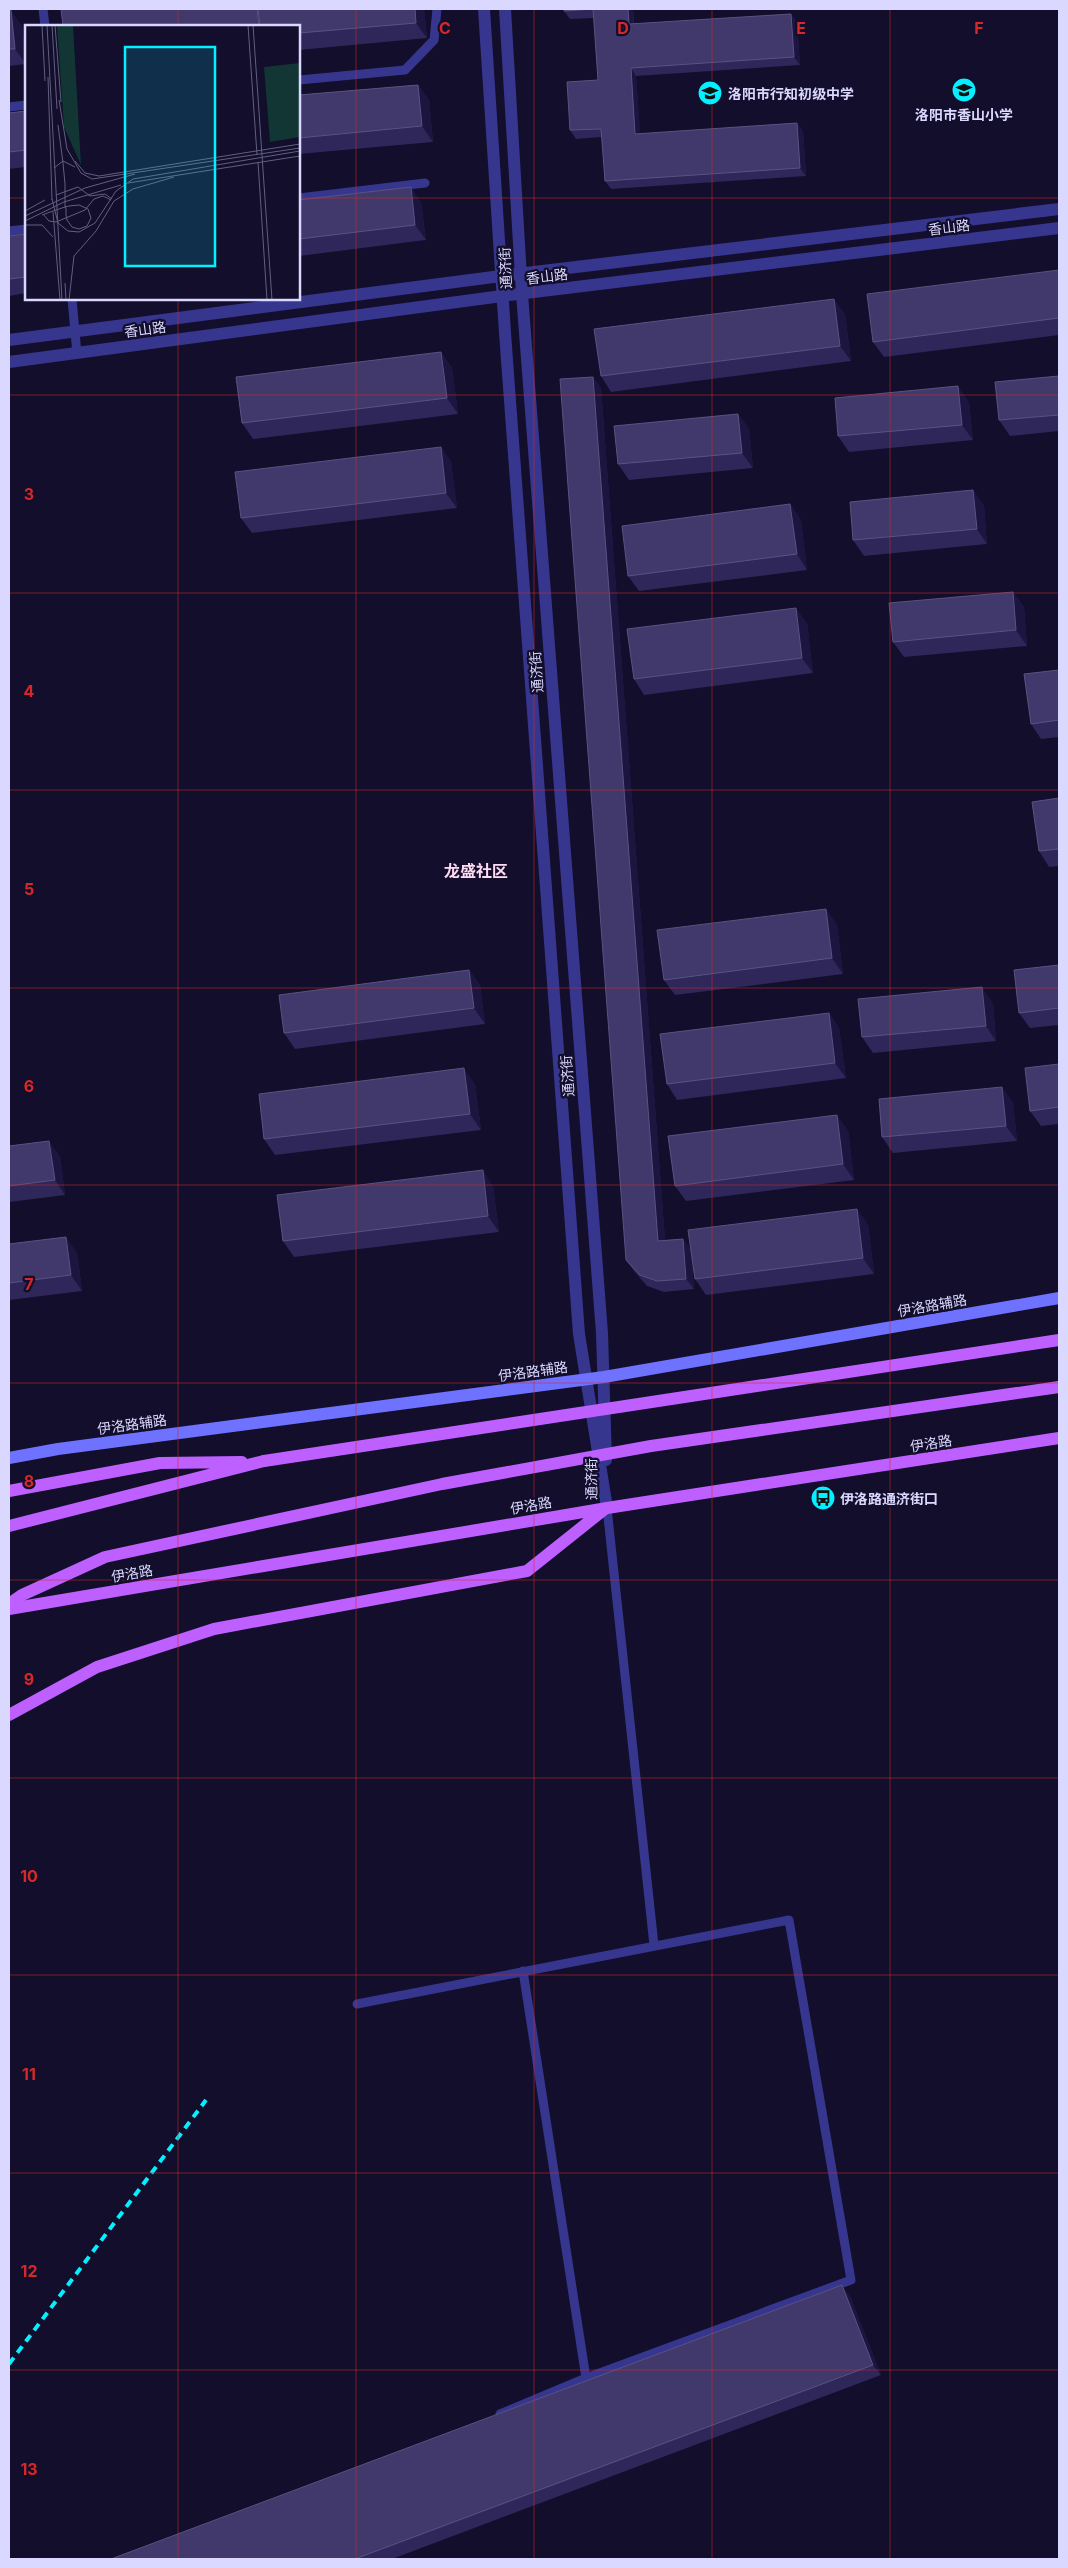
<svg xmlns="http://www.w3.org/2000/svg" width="1068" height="2568" font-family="Inter,'Noto Sans SC',sans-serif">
<rect width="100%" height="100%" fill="#120e2b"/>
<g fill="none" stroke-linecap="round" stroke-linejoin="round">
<path stroke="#36368e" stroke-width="9" d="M 43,9 L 45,26
M 299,80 L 405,70 L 434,40 L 437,9
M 9,107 L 26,105
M 299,198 L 425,183
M 9,231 L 26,229
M 72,299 L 77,354
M 607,1508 L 654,1945
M 523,1971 L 586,2378
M 357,2004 L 789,1920 L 851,2280 L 586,2378 L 500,2414"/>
<path stroke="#36368e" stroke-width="12" d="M 484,9 L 505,333 L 579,1334 L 607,1508
M 505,9 L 522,294 L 602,1333 L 606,1460
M 9,340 L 501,276 L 1059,209
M 9,362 L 502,296 L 1059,228"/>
<path stroke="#6f71ff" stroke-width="12" d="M 9,1458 L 58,1449 L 604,1377 L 1059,1298"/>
<path stroke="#be5fff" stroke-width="12" d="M 9,1491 L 160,1463 L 242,1462
M 9,1526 L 264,1461
M 9,1609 L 607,1508 L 1059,1438
M 9,1715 L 97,1667 L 214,1629 L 527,1571 L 606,1508"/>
<path stroke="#04efff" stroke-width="4" stroke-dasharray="8 6" stroke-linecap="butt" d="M 9,2364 L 206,2100"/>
<path stroke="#be5fff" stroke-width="12" d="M 264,1461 L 1059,1340
M 9,1604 L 22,1595 L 105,1557 L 442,1484 L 651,1446 L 1059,1387"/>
</g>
<path fill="#2f2659" d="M 424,9 L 427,38 L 299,50 L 299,26 Z
M 564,9 L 633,9 L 634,24 L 791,14 L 797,22 L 800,65 L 636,76 L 640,134 L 797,123 L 803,131 L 806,176 L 611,189 L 605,181 L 602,137 L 576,139 L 570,130 L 598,80 L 594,18 L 570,19 L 564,11 Z
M 9,11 L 22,26 L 26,64 L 9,66 Z
M 418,85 L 429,100 L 433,142 L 299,154 L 299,95 Z
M 26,111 L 26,167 L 9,169 L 9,113 Z
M 299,200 L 421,202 L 426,240 L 299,256 Z
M 26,234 L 26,293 L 9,296 L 9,236 Z
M 1059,270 L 1059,335 L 884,357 L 873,342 Z
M 845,314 L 851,361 L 611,392 L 601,376 Z
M 441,352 L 452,368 L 458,414 L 253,439 L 242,423 Z
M 1059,376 L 1059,431 L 1010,436 L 999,420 Z
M 593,377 L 601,388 L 665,1240 L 683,1239 L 691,1250 L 694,1289 L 664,1292 L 647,1286 L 634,1271 L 626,1260 Z
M 969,402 L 973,440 L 849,452 L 838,436 Z
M 738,414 L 749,429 L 753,468 L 629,480 L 618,464 Z
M 441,447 L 451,462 L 457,508 L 252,533 L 241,518 Z
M 973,490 L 984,506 L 987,544 L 864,556 L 853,540 Z
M 790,504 L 801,520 L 807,570 L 639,591 L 628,576 Z
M 1013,592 L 1024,607 L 1027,646 L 904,657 L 893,642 Z
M 807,623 L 813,673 L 644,695 L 634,679 Z
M 1059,670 L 1059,737 L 1041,739 L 1031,724 Z
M 1059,798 L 1059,866 L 1049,867 L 1039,851 Z
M 837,924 L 843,974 L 675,995 L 664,980 Z
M 1059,965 L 1059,1025 L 1030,1028 L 1019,1013 Z
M 469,970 L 480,985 L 485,1024 L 295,1049 L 284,1033 Z
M 993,1003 L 996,1041 L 873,1053 L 862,1037 Z
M 829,1013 L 839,1028 L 846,1078 L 677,1100 L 667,1084 Z
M 1059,1064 L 1059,1124 L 1041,1126 L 1030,1111 Z
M 475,1084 L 481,1130 L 275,1155 L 264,1139 Z
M 1013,1102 L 1017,1141 L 893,1153 L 882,1137 Z
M 848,1130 L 854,1180 L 686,1201 L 675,1186 Z
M 9,1146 L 60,1156 L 65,1195 L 9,1202 Z
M 493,1186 L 499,1232 L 294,1257 L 283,1241 Z
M 868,1224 L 874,1274 L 706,1295 L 695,1279 Z
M 9,1244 L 77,1252 L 82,1291 L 9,1300 Z
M 850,2296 L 881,2375 L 392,2559 L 111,2559 Z"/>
<path fill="#1c153f" d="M 257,9 L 266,9 L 268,26 L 259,26 Z
M 415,9 L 424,9 L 427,38 L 416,23 Z
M 628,9 L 633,9 L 634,33 L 629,24 Z
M 11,10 L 22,26 L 26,64 L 15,49 Z
M 791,14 L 797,22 L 800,65 L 794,57 Z
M 631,68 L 636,76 L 641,142 L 635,134 Z
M 418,85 L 429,100 L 433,142 L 422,126 Z
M 797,123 L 803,131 L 806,176 L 800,168 Z
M 411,187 L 421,202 L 426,240 L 415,225 Z
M 834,299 L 845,314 L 851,361 L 840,346 Z
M 441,352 L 452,368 L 458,414 L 447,398 Z
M 593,377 L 601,388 L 666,1252 L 658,1241 Z
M 958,386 L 969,402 L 973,440 L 962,425 Z
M 738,414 L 749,429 L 753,468 L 742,453 Z
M 441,447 L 451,462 L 457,508 L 446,493 Z
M 973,490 L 984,506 L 987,544 L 977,529 Z
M 790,504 L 801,520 L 807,570 L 797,554 Z
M 1013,592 L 1024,607 L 1027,646 L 1016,630 Z
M 796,608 L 807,623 L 813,673 L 802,658 Z
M 826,909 L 837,924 L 843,974 L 832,958 Z
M 469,970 L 480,985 L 485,1024 L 474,1008 Z
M 982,987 L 993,1003 L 996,1041 L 986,1026 Z
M 829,1013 L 839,1028 L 846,1078 L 835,1063 Z
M 464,1068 L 475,1084 L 481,1130 L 470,1114 Z
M 1002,1087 L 1013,1102 L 1017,1141 L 1006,1126 Z
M 837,1115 L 848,1130 L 854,1180 L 843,1164 Z
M 49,1141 L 60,1156 L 65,1195 L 55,1180 Z
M 483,1170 L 493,1186 L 499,1232 L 488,1216 Z
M 857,1209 L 868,1224 L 874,1274 L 863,1258 Z
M 66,1237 L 77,1252 L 82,1291 L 71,1275 Z
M 683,1239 L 691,1250 L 694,1289 L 686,1279 Z
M 842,2285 L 850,2296 L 881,2375 L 873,2365 Z"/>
<path fill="#41396b" stroke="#5a5282" d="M 61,9 L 257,9 L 259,26 L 63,26 Z
M 258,9 L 415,9 L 416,23 L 299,33 L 299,26 L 260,26 Z
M 564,9 L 628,9 L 629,24 L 791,14 L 794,57 L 631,68 L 635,134 L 797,123 L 800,168 L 605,181 L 601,129 L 570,130 L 567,82 L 598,80 L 593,9 L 564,11 Z
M 11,10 L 15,49 L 9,49 L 9,11 Z
M 418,85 L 422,126 L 299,138 L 299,95 Z
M 26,111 L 26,150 L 9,152 L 9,113 Z
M 411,187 L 415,225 L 299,239 L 299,200 Z
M 26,234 L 26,277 L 9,279 L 9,236 Z
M 1059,270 L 1059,318 L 873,342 L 867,294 Z
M 834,299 L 840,346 L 601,376 L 594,329 Z
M 441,352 L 447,398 L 242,423 L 236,377 Z
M 1059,376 L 1059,415 L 999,420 L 995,382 Z
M 593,377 L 658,1241 L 683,1239 L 686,1279 L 657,1281 L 640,1275 L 626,1260 L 560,379 Z
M 958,386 L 962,425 L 838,436 L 835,398 Z
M 738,414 L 742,453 L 618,464 L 614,426 Z
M 441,447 L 446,493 L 241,518 L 235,472 Z
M 973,490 L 977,529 L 853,540 L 850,502 Z
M 790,504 L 797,554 L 628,576 L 622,526 Z
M 1013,592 L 1016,630 L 893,642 L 889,603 Z
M 796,608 L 802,658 L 634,679 L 627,629 Z
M 1059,670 L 1059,720 L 1031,724 L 1024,674 Z
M 1059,798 L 1059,849 L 1039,851 L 1032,802 Z
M 826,909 L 832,958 L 664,980 L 657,930 Z
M 1059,965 L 1059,1008 L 1019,1013 L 1014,970 Z
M 469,970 L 474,1008 L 284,1033 L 279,995 Z
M 982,987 L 986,1026 L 862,1037 L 858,999 Z
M 829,1013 L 835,1063 L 667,1084 L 660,1034 Z
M 1059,1064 L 1059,1107 L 1030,1111 L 1025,1068 Z
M 464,1068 L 470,1114 L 264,1139 L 259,1094 Z
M 1002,1087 L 1006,1126 L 882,1137 L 879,1099 Z
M 837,1115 L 843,1164 L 675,1186 L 668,1136 Z
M 49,1141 L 55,1180 L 9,1186 L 9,1146 Z
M 483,1170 L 488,1216 L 283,1241 L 277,1195 Z
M 857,1209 L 863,1258 L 695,1279 L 688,1230 Z
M 66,1237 L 71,1275 L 9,1283 L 9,1244 Z
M 842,2285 L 873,2365 L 355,2559 L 111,2559 Z"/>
<path fill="none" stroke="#d62828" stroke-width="1" stroke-opacity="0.55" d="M 178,9 L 178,26M 356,9 L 356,2559M 534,9 L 534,2559M 712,9 L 712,2559M 890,9 L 890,2559M 9,198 L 26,198M 299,198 L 1059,198M 178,299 L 178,2559M 9,395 L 1059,395M 9,593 L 1059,593M 9,790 L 1059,790M 9,988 L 1059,988M 9,1185 L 1059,1185M 9,1383 L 1059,1383M 9,1580 L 1059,1580M 9,1778 L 1059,1778M 9,1975 L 1059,1975M 9,2173 L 1059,2173M 9,2370 L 1059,2370"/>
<defs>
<symbol id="school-disc" viewBox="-11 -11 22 22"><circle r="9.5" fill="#04efff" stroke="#120e2b"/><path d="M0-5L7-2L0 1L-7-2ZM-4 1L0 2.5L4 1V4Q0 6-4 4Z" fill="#111"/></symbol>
<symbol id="bus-disc" viewBox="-11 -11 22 22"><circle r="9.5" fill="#04efff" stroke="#120e2b"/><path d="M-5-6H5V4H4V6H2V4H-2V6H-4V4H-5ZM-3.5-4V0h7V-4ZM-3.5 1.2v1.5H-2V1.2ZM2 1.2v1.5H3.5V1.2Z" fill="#111"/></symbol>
</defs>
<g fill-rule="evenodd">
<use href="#school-disc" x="950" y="76" width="28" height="28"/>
<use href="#school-disc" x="696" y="79" width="28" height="28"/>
<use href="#bus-disc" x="809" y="1484" width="28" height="28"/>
</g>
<g text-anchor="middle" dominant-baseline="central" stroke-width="4.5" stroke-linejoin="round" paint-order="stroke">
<g font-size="14" font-weight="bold" fill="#dbd8ff" stroke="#120e2b" text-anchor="start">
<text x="728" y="93">洛阳市行知初级中学</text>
<text x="964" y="114" text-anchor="middle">洛阳市香山小学</text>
<text x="840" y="1498">伊洛路通济街口</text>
</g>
<g font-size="14" fill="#dbd8ff" stroke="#120e2b">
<text transform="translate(949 227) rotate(-7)">香山路</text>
<text transform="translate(505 268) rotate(-93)">通济街</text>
<text transform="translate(547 276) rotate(-7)">香山路</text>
<text transform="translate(145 329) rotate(-8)">香山路</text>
<text transform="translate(536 672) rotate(-94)">通济街</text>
<text transform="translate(567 1076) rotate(-94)">通济街</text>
<text transform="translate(932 1305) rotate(-10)">伊洛路辅路</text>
<text transform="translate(533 1371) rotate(-8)">伊洛路辅路</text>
<text transform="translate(132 1424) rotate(-8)">伊洛路辅路</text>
<text transform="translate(931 1443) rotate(-9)">伊洛路</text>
<text transform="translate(591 1479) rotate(-91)">通济街</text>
<text transform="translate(531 1505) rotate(-10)">伊洛路</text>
<text transform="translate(132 1573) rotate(-10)">伊洛路</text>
</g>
<g font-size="16" font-weight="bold" fill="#ffdaf3" stroke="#120e2b">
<text x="476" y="871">龙盛社区</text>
</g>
</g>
<g transform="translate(25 25)">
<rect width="275" height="275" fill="#120e2b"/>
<path d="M 32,0 L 48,0 L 56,140 L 39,102 ZM 275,38 L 275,112 L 245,117 L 239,42 Z" fill="#113633"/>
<path fill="none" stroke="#625f80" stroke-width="1" d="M 17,0 L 20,56M 22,0 L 37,275M 27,0 L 32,84M 30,0 L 36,77M 223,0 L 232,130M 228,0 L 247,275M 23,52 L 27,175M 34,75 L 42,124 L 56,148 L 67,154 L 275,123M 50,136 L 60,148 L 74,151 L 275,119M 233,137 L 242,275M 29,143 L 38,136 L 50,142M 103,158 L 275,131M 31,170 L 53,162 L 65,171 L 80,169 L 87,174M 27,174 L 33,198 L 43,206 L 54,207 L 70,198 L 91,166 L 108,154 L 275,126M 0,186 L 20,175M 28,187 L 35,275M 18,189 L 24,196 L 31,197 L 60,185 L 69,174 L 78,171 L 86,175M 17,190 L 28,186 L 40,182 L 44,181 L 54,180 L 63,184 L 66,193 L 62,201 L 54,204 L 47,202 L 42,195 L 41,190 L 41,184 L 40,181 L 40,159 L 38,138 L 33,100M 0,191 L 60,163 L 110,149M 0,196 L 39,177 L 96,160M 0,200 L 17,200 L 28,212M 40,258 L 41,275M 44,275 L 49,231 L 71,206 L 89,176 L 108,164 L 149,152"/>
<path fill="#04efff" fill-opacity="0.15" stroke="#04efff" stroke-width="2.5" d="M 100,22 L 190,22 L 190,241 L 100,241 Z"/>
<rect width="275" height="275" fill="none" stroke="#dbd8ff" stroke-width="2.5"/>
</g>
<g font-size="16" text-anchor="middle" font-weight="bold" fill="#d62828" stroke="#120e2b" stroke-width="4.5" stroke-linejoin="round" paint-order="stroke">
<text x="445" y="34">C</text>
<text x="623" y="34">D</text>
<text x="801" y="34">E</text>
<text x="979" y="34">F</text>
<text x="29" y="500">3</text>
<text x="29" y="697">4</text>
<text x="29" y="895">5</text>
<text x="29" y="1092">6</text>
<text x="29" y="1290">7</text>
<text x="29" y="1487">8</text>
<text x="29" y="1685">9</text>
<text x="29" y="1882">10</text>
<text x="29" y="2080">11</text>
<text x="29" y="2277">12</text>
<text x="29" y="2475">13</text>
</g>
<rect width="1068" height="2568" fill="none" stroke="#dbd8ff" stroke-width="20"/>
</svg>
